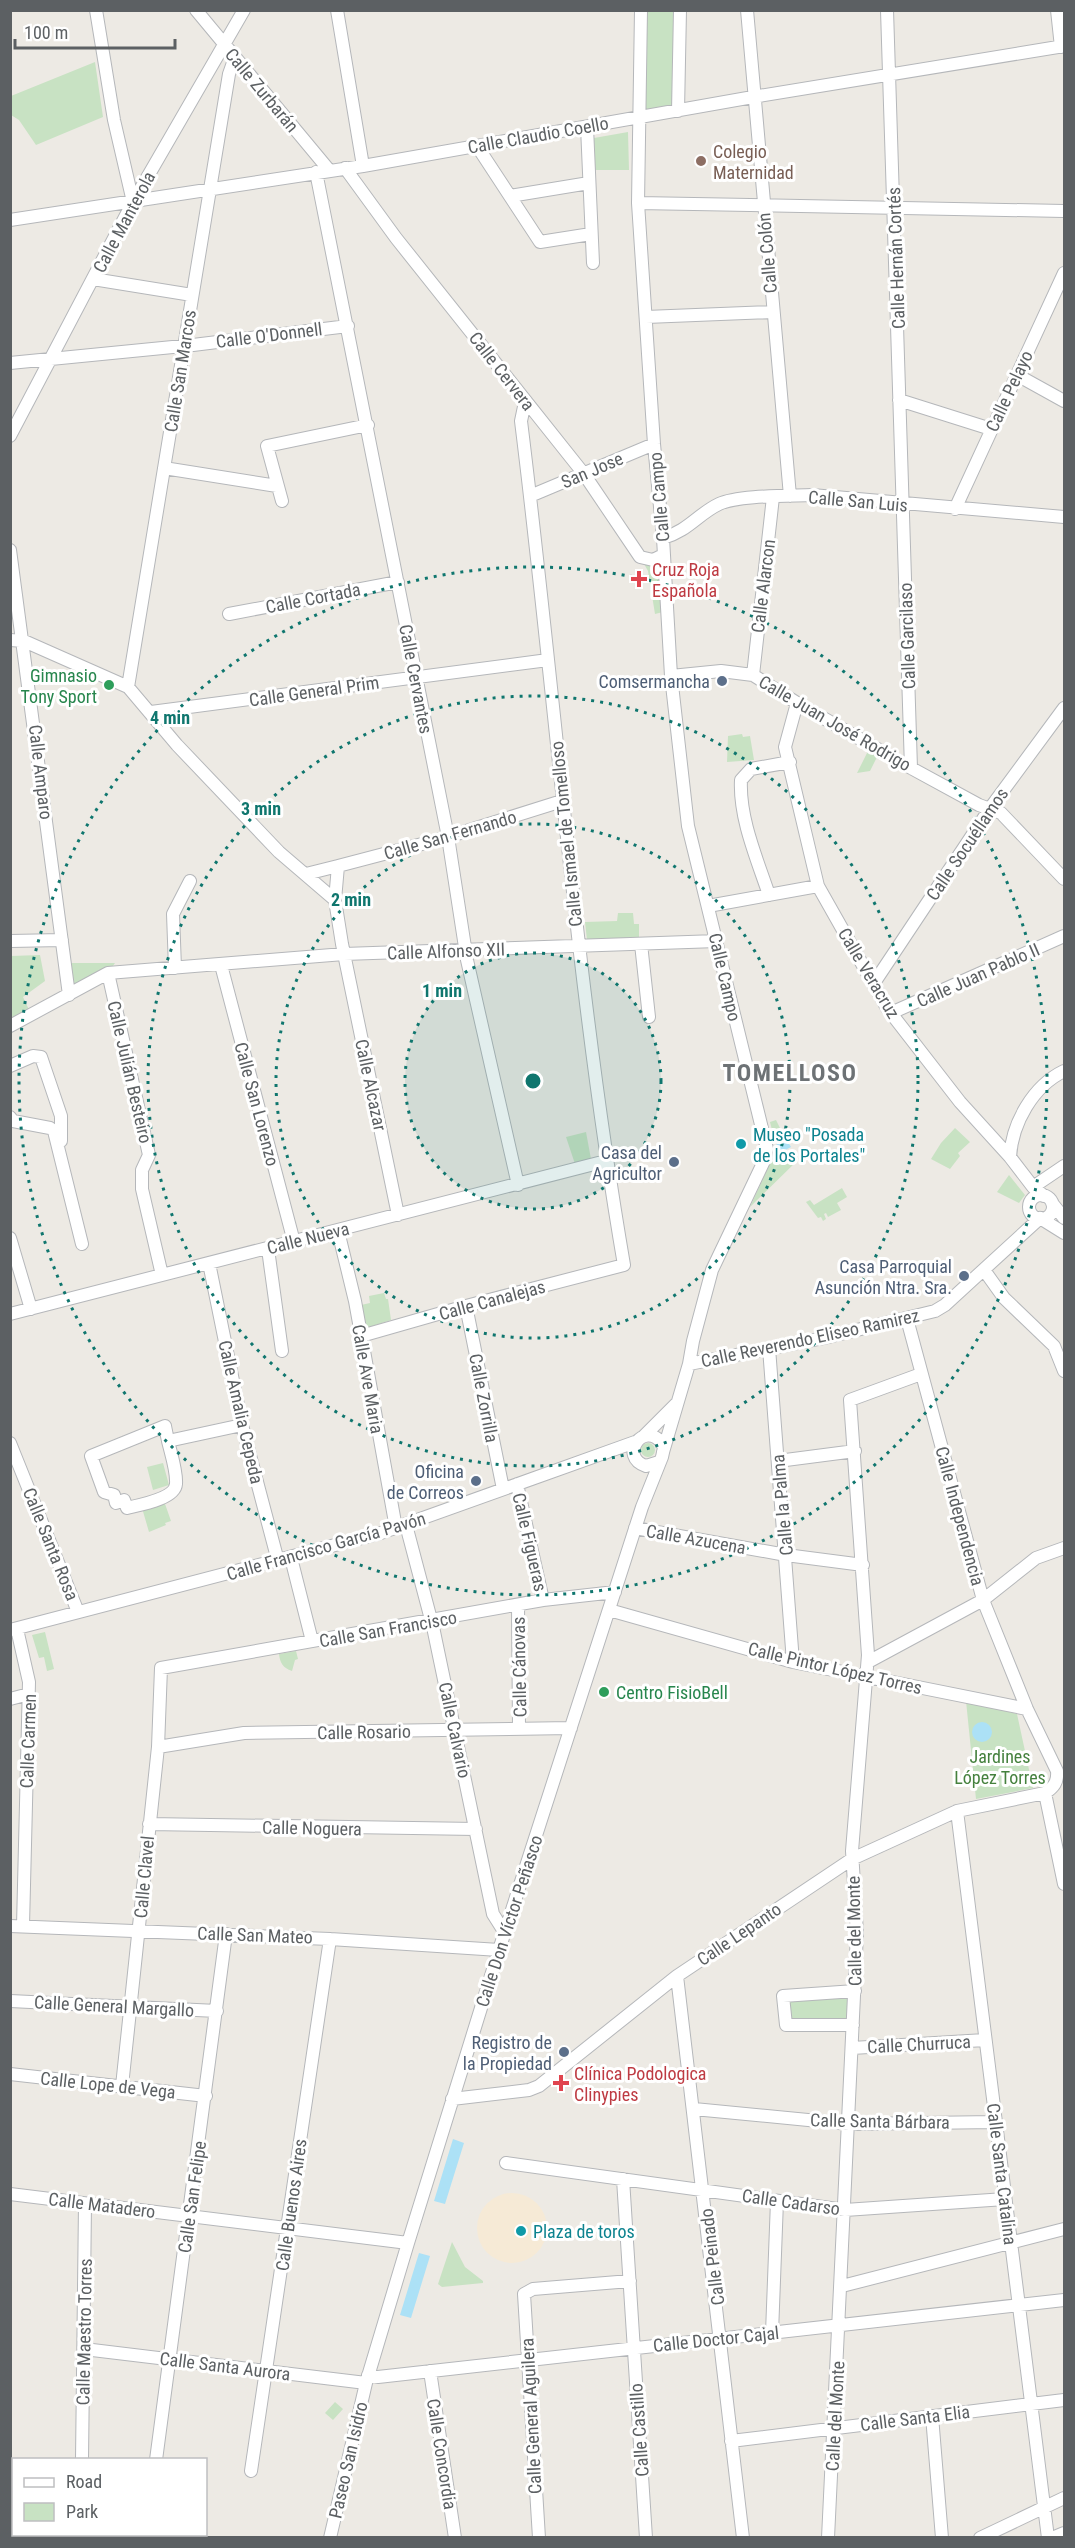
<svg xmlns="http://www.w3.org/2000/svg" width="1075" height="2548" font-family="'Roboto Condensed',sans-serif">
<rect width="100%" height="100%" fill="#edeae4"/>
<path fill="#c8e2c3" d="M 641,11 L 680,11 L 678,111 L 639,118 Z
M 95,62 L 103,117 L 36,145 L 19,120 L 11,115 L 11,96 Z
M 628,132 L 629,170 L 595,170 L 594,138 Z
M 643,562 L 660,563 L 663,612 L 655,614 L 648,571 Z
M 742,734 L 743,737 L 750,736 L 754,760 L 727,762 L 728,736 Z
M 868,751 L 877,757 L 870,771 L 857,773 Z
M 618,913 L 633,913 L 634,924 L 639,924 L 639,938 L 587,940 L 585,922 L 617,921 Z
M 40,955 L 45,981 L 23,997 L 30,1012 L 11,1022 L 11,956 Z
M 70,963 L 115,963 L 108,973 L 69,995 Z
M 776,1120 L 784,1136 L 775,1142 L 770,1122 Z
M 955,1128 L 970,1142 L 958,1153 L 960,1156 L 950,1169 L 931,1159 L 941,1143 Z
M 586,1132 L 591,1159 L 575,1164 L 566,1137 Z
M 793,1150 L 799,1159 L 750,1207 L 770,1163 Z
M 1009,1175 L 1025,1195 L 1019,1203 L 997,1192 Z
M 842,1188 L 847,1197 L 837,1203 L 841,1210 L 828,1217 L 826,1213 L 824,1214 L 826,1219 L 823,1221 L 821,1217 L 818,1218 L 806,1202 L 810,1200 L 814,1205 Z
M 384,1293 L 386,1299 L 388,1299 L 391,1320 L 367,1328 L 365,1326 L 361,1305 L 370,1303 L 369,1296 Z
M641 1450a7 7 0 1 1 14 0a7 7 0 1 1-14 0Z
M 163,1463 L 169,1485 L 153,1490 L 147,1467 Z
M 164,1501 L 171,1521 L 165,1523 L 166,1525 L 149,1532 L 142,1508 Z
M 45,1632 L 54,1669 L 47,1671 L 44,1657 L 39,1658 L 32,1635 Z
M 296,1651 L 298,1659 L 295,1660 L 292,1671 C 283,1668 280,1663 279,1654 Z
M 966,1701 L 1017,1714 L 1033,1788 L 976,1799 Z
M 855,1991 L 853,2025 L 786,2025 L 783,1996 Z
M 452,2242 L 465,2267 L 483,2281 L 483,2283 L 442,2287 L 438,2284 Z
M 335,2402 L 343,2409 L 333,2420 L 325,2413 Z"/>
<path fill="#f6ead6" d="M477 2228a35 35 0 1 1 70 0a35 35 0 1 1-70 0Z"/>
<path fill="#ace1f6" d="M 786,1139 L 791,1147 L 772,1157 L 774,1146 Z
M972 1732a10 10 0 1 1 20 0a10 10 0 1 1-20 0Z
M 453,2139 L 464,2143 L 445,2204 L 434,2201 Z
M 419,2253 L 430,2256 L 411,2318 L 400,2315 Z"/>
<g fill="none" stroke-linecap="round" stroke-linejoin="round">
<defs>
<path id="minor" d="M 96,10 L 114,120 L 133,202
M 196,10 L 329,170
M 337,10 L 363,166
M 641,10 L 638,203 L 654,444 L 663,538 L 671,676 L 688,826 L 767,1149 L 765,1159 L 712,1270 L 693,1341 L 689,1364 L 663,1452
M 747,10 L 790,496
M 887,10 L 911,768
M 1057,10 L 1061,47
M 678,111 L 680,10
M 587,127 L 593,263
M 477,146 L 540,242 L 591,234
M 345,168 L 396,238 L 584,474 L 640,557 L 653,560 L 663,555
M 316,172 L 448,837 L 467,960 L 518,1185
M 510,196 L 589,183
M 638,203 L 1064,211
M 10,220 L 363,166 L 753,97 L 1064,46
M 93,279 L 192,295
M 646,317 L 773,312
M 10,363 L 193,345 L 348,326
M 1017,375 L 1064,401
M 899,400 L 991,429
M 10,436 L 133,202 L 244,10
M 164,468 L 277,486
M 530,496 L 654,444
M 282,501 L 267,446 L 368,425
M 955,509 L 1064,273
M 663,538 C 688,531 698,514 719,504 C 738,495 790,496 812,495 L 1064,517
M 10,550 L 69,995
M 229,614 L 398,582
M 10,640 L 24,641 L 128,687 L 177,745 L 279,852 L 335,900
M 753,675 L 773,497
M 671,676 L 721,671 L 753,675 L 797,703 L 911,768 L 979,805 L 1001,813 L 1064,879
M 128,687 L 229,74 L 235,57
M 797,703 L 785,747 L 818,886 L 887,1008 L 960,1102 L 1010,1157 L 1033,1187 L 1044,1196
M 151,712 L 548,660
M 306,874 L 338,866
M 769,895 C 757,859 739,818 741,780 L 751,769 L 790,762
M 708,906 L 818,886
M 10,941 L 62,940
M 641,944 L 649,1017
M 221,965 L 294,1242
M 175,968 L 173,914 L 190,881
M 108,973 L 149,1155 L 142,1170 L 142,1189 L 162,1275
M 874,983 L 991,807 L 1064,708
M 891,1013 L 1064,936
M 10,1026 L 108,973 L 344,954 L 717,941
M 10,1066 L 33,1056 L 41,1057 L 61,1116 L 61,1141
M 10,1117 L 13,1121 L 50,1128 L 54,1131 L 82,1244
M 1010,1157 C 1012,1123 1033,1086 1064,1071
M 1033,1187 L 1064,1166
M1029 1207a12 12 0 1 1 24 0a12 12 0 1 1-24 0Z
M 1052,1203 L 1064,1218
M 398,1215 L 342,944 L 335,900 L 338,866 L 441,839 L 562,801
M 338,1231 L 355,1301 L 396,1528
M 10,1238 L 31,1309
M 268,1249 L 282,1351
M 209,1263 L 242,1425 L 278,1561
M 984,1270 L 1004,1298 L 1054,1346 L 1064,1371
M 466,1306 L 503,1489
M 10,1314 L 606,1161
M 361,1336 L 466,1306 L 624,1265 C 576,986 556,702 521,421 L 525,402
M 769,1348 L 793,1662
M 689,1364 L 824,1338 L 935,1311 L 945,1305 L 1040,1218 L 1064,1233
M 644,1436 L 676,1404
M 168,1441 C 171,1454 177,1471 176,1484 C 175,1499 139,1505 127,1508 L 124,1500 L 116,1503 L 114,1495 L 104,1492 L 91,1456 L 165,1426 L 168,1441 L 242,1425
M 10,1443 L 78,1612
M 778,1461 L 855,1451
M 517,1484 L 543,1600
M 406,1525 L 433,1627 L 493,1914 L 505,1933
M 635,1528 L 786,1555 L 863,1565
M 291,1558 L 312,1641
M 518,1605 L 519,1728
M 609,1610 L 793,1662 L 1027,1709
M 17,1629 L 29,1682 L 23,1926
M 10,1630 L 381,1533 L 635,1442
M 868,1662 L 983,1600 L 1036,1558 L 1064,1548
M 10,1699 L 29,1694
M 158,1747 L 244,1733 L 571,1728
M 1045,1793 L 1064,1884
M 957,1811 L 1048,2538
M 149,1824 L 476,1829
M 10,1926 L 330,1939 L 499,1950
M 677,1976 L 743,2538
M 10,2001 L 217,2011
M 853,2025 L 786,2025 L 783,1996 L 855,1991
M 852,2048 L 985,2040
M 10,2074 L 206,2096
M 122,2086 L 158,1747 L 161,1668 L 543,1600 L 615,1592
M 452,2099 L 529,2090 L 539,2086 L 677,1976 L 852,1859 L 957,1811 L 1045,1793 C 1054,1787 1058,1782 1057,1771 L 1027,1709 L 983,1600 L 907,1319
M 694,2109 L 849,2124 L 995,2122
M 506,2163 L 845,2210 L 1005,2199
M 623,2179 L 646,2538
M 10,2194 L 408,2243
M 842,2286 L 1064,2229
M 772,2333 L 777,2201
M 84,2349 L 366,2383
M 430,2371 L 455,2538
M 368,2375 L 378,2377 L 1064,2300
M 932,2416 L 942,2538
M 731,2441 L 1064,2400
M 82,2460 L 85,2204
M 156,2460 L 226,1934
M 251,2471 L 330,1939
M 80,2538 L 80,2534
M 146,2538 L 146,2534
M 330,2538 L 366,2383 L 408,2243 L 499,1950 L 642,1507 L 662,1457 L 664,1448 L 662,1443 C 643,1420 618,1457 646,1466 L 659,1462
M 539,2538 L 524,2294 L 533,2289 L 630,2281
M 828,2538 L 857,1933 L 852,1851 L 868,1655 L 850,1400 L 921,1374
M 980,2538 L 1064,2498
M 1052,2538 L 1064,2533"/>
</defs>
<use href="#minor" stroke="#b5b7ba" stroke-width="14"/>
<use href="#minor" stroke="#fff" stroke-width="12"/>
</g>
<circle cx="533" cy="1081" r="128" fill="#0f766e" fill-opacity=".12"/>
<g fill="none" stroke="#0f766e" stroke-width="3" stroke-dasharray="3 6">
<circle cx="533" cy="1081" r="128"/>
<circle cx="533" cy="1081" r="257"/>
<circle cx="533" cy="1081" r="385"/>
<circle cx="533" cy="1081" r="514"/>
</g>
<circle fill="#8d6e63" stroke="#fff" stroke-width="2" cx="701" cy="161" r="6"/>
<g fill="#e0444e" stroke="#fff" stroke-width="2">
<path d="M636 570h6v6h6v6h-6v6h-6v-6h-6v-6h6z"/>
<path d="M558 2074h6v6h6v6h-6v6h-6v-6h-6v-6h6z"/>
</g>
<g fill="#5c6f8a" stroke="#fff" stroke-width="2">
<circle cx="722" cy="681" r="6"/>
<circle cx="674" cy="1162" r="6"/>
<circle cx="964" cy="1276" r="6"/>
<circle cx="476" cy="1481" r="6"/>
<circle cx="564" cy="2052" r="6"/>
</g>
<g fill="#2e9e5b" stroke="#fff" stroke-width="2">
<circle cx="109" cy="685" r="6"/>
<circle cx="604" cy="1692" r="6"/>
</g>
<g fill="#0f9aa8" stroke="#fff" stroke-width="2">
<circle cx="741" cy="1144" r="6"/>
<circle cx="521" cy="2231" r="6"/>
</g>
<g text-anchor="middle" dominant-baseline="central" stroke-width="6" stroke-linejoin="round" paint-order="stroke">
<g font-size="18" fill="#5c6063" stroke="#fff">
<text transform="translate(262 90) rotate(50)">Calle Zurbarán</text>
<text transform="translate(538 135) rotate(-10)">Calle Claudio Coello</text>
<text transform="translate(124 222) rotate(-62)">Calle Manterola</text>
<text transform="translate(767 253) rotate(-95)">Calle Colón</text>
<text transform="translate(896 258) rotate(-92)">Calle Hernán Cortés</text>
<text transform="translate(269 335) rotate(-7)">Calle O'Donnell</text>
<text transform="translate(180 371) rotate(-81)">Calle San Marcos</text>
<text transform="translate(502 371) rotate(52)">Calle Cervera</text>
<text transform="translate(1009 391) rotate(-65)">Calle Pelayo</text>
<text transform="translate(592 470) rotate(-23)">San Jose</text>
<text transform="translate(659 497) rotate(-95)">Calle Campo</text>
<text transform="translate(858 501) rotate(5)">Calle San Luis</text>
<text transform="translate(763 586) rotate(-83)">Calle Alarcon</text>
<text transform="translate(313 598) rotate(-11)">Calle Cortada</text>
<text transform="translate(907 636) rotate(-92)">Calle Garcilaso</text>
<text transform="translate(416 679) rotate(79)">Calle Cervantes</text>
<text transform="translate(314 691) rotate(-8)">Calle General Prim</text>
<text transform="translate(835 723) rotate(30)">Calle Juan José Rodrigo</text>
<text transform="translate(41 772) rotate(83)">Calle Amparo</text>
<text transform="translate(566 834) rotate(-96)">Calle Ismael de Tomelloso</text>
<text transform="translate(450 835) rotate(-16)">Calle San Fernando</text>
<text transform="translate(967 844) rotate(-56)">Calle Socuéllamos</text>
<text transform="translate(446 951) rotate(-2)">Calle Alfonso XII</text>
<text transform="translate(869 973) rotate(59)">Calle Veracruz</text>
<text transform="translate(978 975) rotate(-24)">Calle Juan Pablo II</text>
<text transform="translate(725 977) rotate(77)">Calle Campo</text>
<text transform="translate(130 1072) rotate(77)">Calle Julián Besteiro</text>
<text transform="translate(371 1085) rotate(78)">Calle Alcazar</text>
<text transform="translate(257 1104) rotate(75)">Calle San Lorenzo</text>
<text transform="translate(308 1238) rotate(-14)">Calle Nueva</text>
<text transform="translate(492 1300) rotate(-15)">Calle Canalejas</text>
<text transform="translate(810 1338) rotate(-12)">Calle Reverendo Eliseo Ramirez</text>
<text transform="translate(368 1379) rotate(80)">Calle Ave Maria</text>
<text transform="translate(484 1398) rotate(79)">Calle Zorrilla</text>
<text transform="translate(241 1412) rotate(77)">Calle Amalia Cepeda</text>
<text transform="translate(782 1505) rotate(-95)">Calle la Palma</text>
<text transform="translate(960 1516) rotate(75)">Calle Independencia</text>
<text transform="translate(696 1539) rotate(10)">Calle Azucena</text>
<text transform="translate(530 1542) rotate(77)">Calle Figueras</text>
<text transform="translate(51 1544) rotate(68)">Calle Santa Rosa</text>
<text transform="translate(326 1546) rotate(-16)">Calle Francisco García Pavón</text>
<text transform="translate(388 1629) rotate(-10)">Calle San Francisco</text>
<text transform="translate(519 1667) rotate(-91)">Calle Cánovas</text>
<text transform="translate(835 1668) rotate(13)">Calle Pintor López Torres</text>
<text transform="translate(455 1730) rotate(78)">Calle Calvario</text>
<text transform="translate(364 1732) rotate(-1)">Calle Rosario</text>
<text transform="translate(28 1741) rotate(-88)">Calle Carmen</text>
<text transform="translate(312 1828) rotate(1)">Calle Noguera</text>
<text transform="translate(144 1877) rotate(-85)">Calle Clavel</text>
<text transform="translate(509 1921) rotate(-72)">Calle Don Víctor Peñasco</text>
<text transform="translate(854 1931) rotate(-91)">Calle del Monte</text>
<text transform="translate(739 1934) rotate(-34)">Calle Lepanto</text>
<text transform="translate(255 1935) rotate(2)">Calle San Mateo</text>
<text transform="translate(114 2006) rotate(3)">Calle General Margallo</text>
<text transform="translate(919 2044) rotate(-3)">Calle Churruca</text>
<text transform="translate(108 2085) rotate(6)">Calle Lope de Vega</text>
<text transform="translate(880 2121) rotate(1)">Calle Santa Bárbara</text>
<text transform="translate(1002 2174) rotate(83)">Calle Santa Catalina</text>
<text transform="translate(192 2197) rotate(-82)">Calle San Felipe</text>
<text transform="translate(791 2202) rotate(8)">Calle Cadarso</text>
<text transform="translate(102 2205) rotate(7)">Calle Matadero</text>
<text transform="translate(291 2205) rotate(-82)">Calle Buenos Aires</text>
<text transform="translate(712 2257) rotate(-97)">Calle Peinado</text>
<text transform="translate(84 2332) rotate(-89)">Calle Maestro Torres</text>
<text transform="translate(716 2339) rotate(-6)">Calle Doctor Cajal</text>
<text transform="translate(225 2366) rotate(7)">Calle Santa Aurora</text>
<text transform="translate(531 2416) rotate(-93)">Calle General Aguilera</text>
<text transform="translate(835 2416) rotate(-87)">Calle del Monte</text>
<text transform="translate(915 2418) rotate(-7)">Calle Santa Elia</text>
<text transform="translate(639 2430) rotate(-94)">Calle Castillo</text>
<text transform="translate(442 2454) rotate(81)">Calle Concordia</text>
<text transform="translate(348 2460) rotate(-77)">Paseo San Isidro</text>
</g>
<g font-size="18" fill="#785e54" stroke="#fff" text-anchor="start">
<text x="713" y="151">Colegio<tspan x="713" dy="21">Maternidad</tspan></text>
</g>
<g font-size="18" fill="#be3a42" stroke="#fff" text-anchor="start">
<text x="652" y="569">Cruz Roja<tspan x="652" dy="21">Española</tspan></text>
<text x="574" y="2073">Clínica Podologica<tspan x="574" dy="21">Clinypies</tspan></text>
</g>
<g font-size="18" fill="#27864d" stroke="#fff" text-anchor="end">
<text x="97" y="675">Gimnasio<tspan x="97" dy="21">Tony Sport</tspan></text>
<text x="616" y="1692" text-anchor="start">Centro FisioBell</text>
</g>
<g font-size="18" fill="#4e5e75" stroke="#fff" text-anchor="end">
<text x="710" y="681">Comsermancha</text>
<text x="662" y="1152">Casa del<tspan x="662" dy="21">Agricultor</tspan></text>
<text x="952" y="1266">Casa Parroquial<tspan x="952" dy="21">Asunción Ntra. Sra.</tspan></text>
<text x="464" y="1471">Oficina<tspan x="464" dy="21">de Correos</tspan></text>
<text x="552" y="2042">Registro de<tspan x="552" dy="21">la Propiedad</tspan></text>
</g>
<g font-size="18" fill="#0d838f" stroke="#fff" text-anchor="start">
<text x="753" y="1134">Museo "Posada<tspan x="753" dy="21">de los Portales"</tspan></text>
<text x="533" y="2231">Plaza de toros</text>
</g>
<g font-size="18" fill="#45813e" stroke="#fff">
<text x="1000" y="1756">Jardines<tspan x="1000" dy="21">López Torres</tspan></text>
</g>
<g font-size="24" font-weight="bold" letter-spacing="1.5" fill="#6d7275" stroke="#fff">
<text x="790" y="1073">TOMELLOSO</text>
</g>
</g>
<circle cx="533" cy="1081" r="9" fill="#0f766e" stroke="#fff" stroke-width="3"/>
<g font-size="18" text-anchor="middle" font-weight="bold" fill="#0f766e" stroke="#fff" stroke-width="6" stroke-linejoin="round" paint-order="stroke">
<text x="170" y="724">4 min</text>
<text x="261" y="815">3 min</text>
<text x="351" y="906">2 min</text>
<text x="442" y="997">1 min</text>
</g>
<rect width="1075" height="2548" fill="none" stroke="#5c6063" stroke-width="24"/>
<rect x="12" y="2458" width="195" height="78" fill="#ffffff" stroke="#bebfc1" stroke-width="1.5"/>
<rect x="24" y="2478" width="30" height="9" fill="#ffffff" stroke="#bebfc1" stroke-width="1.5"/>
<text x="66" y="2488" font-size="18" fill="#5c6063">Road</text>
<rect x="24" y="2503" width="30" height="18" fill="#c8e2c3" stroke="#bebfc1" stroke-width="1.5"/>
<text x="66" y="2518" font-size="18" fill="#5c6063">Park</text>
<path d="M15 39v9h160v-9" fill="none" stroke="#5c6063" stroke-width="3"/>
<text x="24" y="39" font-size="18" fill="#5c6063" stroke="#ffffff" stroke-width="4.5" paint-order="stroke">100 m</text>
</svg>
